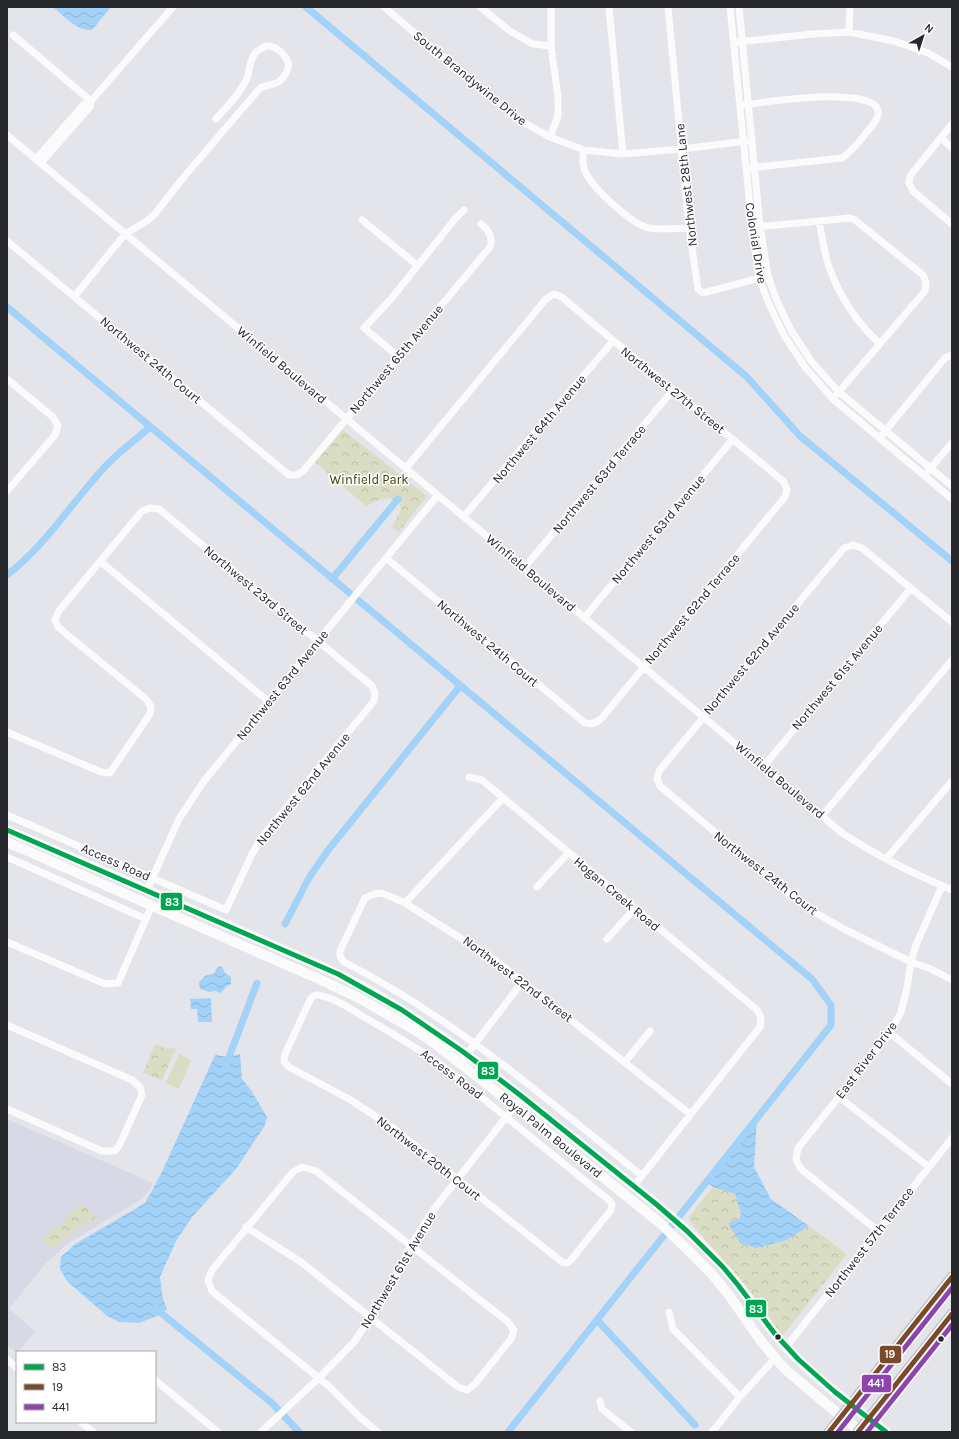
<svg xmlns="http://www.w3.org/2000/svg" width="959" height="1439" font-family="Karla,sans-serif">
<defs>
<pattern id="park-crowns" width="20" height="18" patternUnits="userSpaceOnUse"><rect width="20" height="18" fill="#daddc4"/><path d="M2 6a3 3 0 1 1 6 0M12 15a3 3 0 1 1 6 0" fill="none" stroke="#bbbea9"/></pattern>
<pattern id="water-waves" width="16" height="10" patternUnits="userSpaceOnUse"><rect width="16" height="10" fill="#a2d2f7"/><path d="M0 5q4-4 8 0t8 0" fill="none" stroke="#8cb4d4"/></pattern>
</defs>
<rect width="100%" height="100%" fill="#e4e5ea"/>
<path fill="#d7dae6" d="M 7,1119 L 153,1183 L 149,1191 L 140,1200 L 66,1245 L 45,1264 L 9,1309 L 35,1331 L 17,1353 L 7,1345 Z"/>
<path fill="#daddc4" d="M 179,1054 L 191,1060 L 179,1089 L 166,1083 Z"/>
<path fill="url(#park-crowns)" d="M 343,430 L 427,496 L 399,532 L 392,527 L 401,510 L 400,505 L 391,498 L 379,500 L 366,506 L 315,462 Z
M 155,1044 L 167,1049 L 176,1048 L 162,1080 L 143,1073 Z
M 713,1187 L 735,1194 L 741,1214 L 740,1218 L 729,1223 L 740,1243 L 758,1248 L 787,1240 L 809,1226 L 847,1254 L 781,1338 L 688,1218 Z
M 81,1204 L 97,1217 L 77,1229 L 53,1249 L 42,1240 L 53,1227 L 58,1227 L 74,1208 L 77,1210 Z"/>
<path fill="url(#water-waves)" d="M 53,7 L 111,7 L 92,30 C 76,31 64,16 53,7 Z
M 219,966 L 222,967 L 225,973 L 231,977 L 231,984 L 226,987 L 221,993 L 215,991 L 209,992 L 200,989 L 199,982 L 205,976 L 215,973 L 216,969 Z
M 211,998 L 212,1022 L 198,1022 L 197,1009 L 191,1009 L 190,999 Z
M 240,1054 L 242,1079 L 251,1090 L 267,1117 L 265,1125 L 236,1169 L 193,1216 L 176,1241 L 160,1277 L 163,1299 L 167,1309 L 162,1314 L 139,1323 L 119,1322 L 107,1316 L 67,1281 L 60,1269 L 61,1257 L 75,1244 L 145,1203 L 161,1174 L 215,1055 L 229,1057 Z
M 757,1118 L 754,1167 L 771,1199 L 809,1226 L 787,1240 L 757,1248 L 740,1243 L 728,1223 L 740,1218 L 741,1214 L 735,1194 L 713,1187 L 706,1182 Z"/>
<g fill="none" stroke-linecap="round" stroke-linejoin="round">
<path stroke="#a2d2f7" stroke-width="7" d="M 306,7 L 747,377 L 800,436 L 952,561
M 7,307 L 812,979 L 831,1005 L 831,1025 L 508,1432
M 7,575 C 45,546 70,505 102,470 C 116,454 134,441 150,427
M 332,579 L 398,499
M 285,924 L 310,876 L 329,849 L 460,686
M 226,1065 L 257,983
M 155,1308 L 273,1404 L 299,1432
M 597,1320 L 695,1425"/>
<path stroke="#fbfbfc" stroke-width="7" d="M 384,7 L 486,93 L 521,121 L 550,137 L 584,150 L 623,154 L 682,149 L 747,141
M 480,7 L 510,31 L 533,44 L 551,46
M 609,7 L 623,154
M 668,7 L 689,228 L 698,289 L 703,293 L 764,277
M 730,7 L 752,227 L 759,278 L 769,304 L 784,335 L 805,367 L 833,399 L 952,499
M 739,7 L 760,226 L 768,276 L 777,301 L 791,330 L 811,361 L 839,392 L 952,486
M 849,32 L 850,7
M 13,35 L 91,101
M 737,42 L 813,34 L 849,32 L 894,41 L 928,53 L 952,67
M 744,105 C 760,103 913,78 871,127 C 862,138 854,150 842,158 L 749,168
M 952,124 L 910,176 L 909,183 L 913,191 L 952,224
M 7,135 L 842,833 C 877,856 914,874 952,890
M 550,137 L 558,116 L 558,97 L 551,46 L 551,7
M 941,138 L 952,148
M 584,150 C 583,155 582,163 584,168 C 588,185 630,222 646,227 C 655,231 678,228 689,228
M 36,159 L 84,104 L 91,101 L 173,7
M 41,163 L 90,107 L 91,101
M 362,220 L 417,265
M 819,221 C 822,235 824,253 829,267 C 840,297 857,323 880,344
M 756,227 L 850,218 L 855,220 L 923,275 L 926,283 L 925,291 L 837,394
M 7,241 L 289,475 L 297,475 L 303,471 L 490,247 C 493,238 489,230 481,224
M 74,297 L 125,234 L 147,221 L 154,215 L 183,178 L 260,88 C 266,85 275,85 280,81 C 285,76 290,68 288,62 C 285,54 275,45 267,46 C 263,47 259,50 256,52 C 248,61 251,69 247,78 C 241,93 226,107 216,119
M 398,356 L 364,328 L 391,299 L 455,219 L 464,210
M 7,379 L 53,417 L 58,426 L 55,435 L 7,491
M 882,435 L 945,358 L 952,355
M 928,471 L 952,443
M 464,516 L 613,341
M 386,558 L 585,723 L 592,724 L 600,720 L 785,497 L 787,490 L 784,482 C 710,420 635,360 562,297 L 554,294 L 546,299 L 406,468
M 101,562 L 269,702
M 524,568 L 673,390
M 584,618 L 733,439
M 952,622 L 862,548 L 853,545 L 844,548 L 659,771 L 657,779 L 660,786 L 790,895 L 816,913 L 844,929 L 911,962 L 931,969 L 952,980
M 7,732 L 101,772 L 110,773 L 150,714 L 151,707 L 147,700 L 58,627 L 55,620 L 58,612 L 142,511 L 150,508 L 159,509 L 372,686 L 375,693 L 374,701 L 262,837 L 252,854 L 226,910 L 7,815
M 764,766 L 911,588
M 469,777 L 482,780 L 757,1010 L 761,1018 L 760,1027 L 633,1187
M 822,816 L 952,660
M 7,857 L 146,919
M 886,859 L 952,781
M 537,887 L 568,853
M 147,890 L 179,819 L 204,781 L 358,592 L 438,495
M 405,903 L 503,798
M 607,939 L 635,908
M 7,942 L 105,984 L 118,983 L 152,905
M 315,995 C 329,995 350,1008 362,1016 C 392,1033 421,1050 448,1070 L 610,1201 L 612,1205 L 611,1210 L 571,1260 L 567,1263 L 562,1262 L 392,1127 L 349,1099 L 289,1067 L 284,1062 L 285,1054 L 311,998 Z
M 7,1025 L 132,1080 L 140,1087 L 142,1095 L 120,1144 L 115,1151 L 102,1151 L 7,1109
M 890,1033 L 952,1084
M 464,1058 L 523,981
M 625,1062 L 650,1031
M 839,1097 L 929,1167
M 642,1176 C 546,1099 454,1018 344,962 L 340,956 L 340,951 L 365,898 L 374,894 L 382,893 L 405,903 L 495,960 L 690,1114
M 246,1227 L 301,1262 L 458,1387 L 467,1390 L 475,1384 L 511,1339 L 514,1330 L 508,1322 L 316,1171 L 302,1167 L 293,1172 L 212,1270 L 208,1280 L 212,1291 L 331,1388 L 362,1419 L 378,1432
M 878,1231 L 800,1168 L 796,1159 L 798,1148 L 890,1033 L 901,1012 L 907,988 L 911,962 L 916,945 L 942,886
M 669,1312 L 673,1329 L 740,1397
M 786,1347 L 952,1138
M 7,1359 L 17,1368
M 155,1380 L 218,1432
M 600,1401 L 602,1409 L 631,1432
M 81,1422 L 93,1432
M 261,1432 L 319,1378 L 354,1342 L 393,1283 L 411,1245 L 434,1209 L 522,1097
M 712,1432 L 740,1397 L 775,1358"/>
<path stroke="#fbfbfc" stroke-width="10" d="M 7,830 L 147,890 L 338,974 C 426,1018 501,1080 577,1141 C 619,1175 663,1207 702,1245 C 716,1259 731,1275 743,1291 C 758,1310 770,1330 787,1348 C 816,1379 852,1405 886,1432
M 7,842 L 319,979 L 359,998 L 418,1032 L 434,1043 L 515,1106 L 660,1223 L 692,1254 L 711,1273 L 729,1295 L 758,1337 L 775,1358 L 785,1369 L 819,1398 L 861,1432"/>
<path stroke="#c6c4c4" stroke-width="11" d="M 829,1432 L 952,1277
M 858,1432 L 952,1314"/>
<defs>
<path id="bus-1" d="M 7,830 L 338,974 L 402,1010 L 462,1051 L 520,1095 L 656,1204 L 687,1231 L 723,1267 L 738,1285 L 775,1334 L 798,1359 L 835,1392 L 886,1432"/>
<path id="bus-2" d="M 829,1432 L 952,1277
M 858,1432 L 952,1314"/>
<path id="bus-3" d="M 838,1432 L 952,1288
M 867,1432 L 952,1325"/>
</defs>
<use href="#bus-1" stroke="#fff" stroke-width="8"/>
<use href="#bus-2" stroke="#fff" stroke-width="8"/>
<use href="#bus-3" stroke="#fff" stroke-width="8"/>
<use href="#bus-1" stroke="#00a651" stroke-width="5"/>
<use href="#bus-2" stroke="#7a4b2a" stroke-width="5"/>
<use href="#bus-3" stroke="#8e44ad" stroke-width="5"/>
</g>
<g fill="#27282c" stroke="#fff" stroke-width="1.5">
<circle cx="778" cy="1337" r="3.5"/>
<circle cx="941" cy="1339" r="3.5"/>
</g>
<g text-anchor="middle" dominant-baseline="central" stroke-width="3" stroke-linejoin="round" paint-order="stroke">
<g font-size="13" fill="#27282c" stroke="#fff">
<text transform="translate(470 78) rotate(39)">South Brandywine Drive</text>
<text transform="translate(686 185) rotate(-96)">Northwest 28th Lane</text>
<text transform="translate(756 243) rotate(81)">Colonial Drive</text>
<text transform="translate(396 359) rotate(-50)">Northwest 65th Avenue</text>
<text transform="translate(151 360) rotate(40)">Northwest 24th Court</text>
<text transform="translate(282 365) rotate(40)">Winfield Boulevard</text>
<text transform="translate(673 390) rotate(39)">Northwest 27th Street</text>
<text transform="translate(539 429) rotate(-50)">Northwest 64th Avenue</text>
<text transform="translate(599 479) rotate(-50)">Northwest 63rd Terrace</text>
<text transform="translate(658 529) rotate(-50)">Northwest 63rd Avenue</text>
<text transform="translate(531 573) rotate(40)">Winfield Boulevard</text>
<text transform="translate(256 590) rotate(40)">Northwest 23rd Street</text>
<text transform="translate(692 609) rotate(-50)">Northwest 62nd Terrace</text>
<text transform="translate(488 643) rotate(40)">Northwest 24th Court</text>
<text transform="translate(751 659) rotate(-50)">Northwest 62nd Avenue</text>
<text transform="translate(837 677) rotate(-50)">Northwest 61st Avenue</text>
<text transform="translate(282 685) rotate(-51)">Northwest 63rd Avenue</text>
<text transform="translate(780 780) rotate(40)">Winfield Boulevard</text>
<text transform="translate(303 789) rotate(-51)">Northwest 62nd Avenue</text>
<text transform="translate(116 862) rotate(24)">Access Road</text>
<text transform="translate(766 873) rotate(38)">Northwest 24th Court</text>
<text transform="translate(617 894) rotate(40)">Hogan Creek Road</text>
<text transform="translate(518 979) rotate(37)">Northwest 22nd Street</text>
<text transform="translate(866 1060) rotate(-53)">East River Drive</text>
<text transform="translate(452 1074) rotate(37)">Access Road</text>
<text transform="translate(551 1135) rotate(39)">Royal Palm Boulevard</text>
<text transform="translate(429 1158) rotate(38)">Northwest 20th Court</text>
<text transform="translate(869 1242) rotate(-52)">Northwest 57th Terrace</text>
<text transform="translate(398 1270) rotate(-59)">Northwest 61st Avenue</text>
</g>
<g font-size="13" fill="#3b3c00" stroke="#fff">
<text x="369" y="479">Winfield Park</text>
</g>
</g>
<g stroke="#fff" stroke-width="1.5">
<rect x="160" y="892" width="23" height="19" rx="4" fill="#00a651"/>
<rect x="477" y="1061" width="22" height="19" rx="4" fill="#00a651"/>
<rect x="745" y="1299" width="22" height="19" rx="4" fill="#00a651"/>
<rect x="879" y="1345" width="23" height="19" rx="4" fill="#7a4b2a"/>
<rect x="861" y="1374" width="31" height="19" rx="4" fill="#8e44ad"/>
</g>
<g font-size="11" text-anchor="middle" font-weight="bold" fill="#fff">
<text x="172" y="906">83</text>
<text x="488" y="1075">83</text>
<text x="756" y="1313">83</text>
<text x="890" y="1358">19</text>
<text x="876" y="1387">441</text>
</g>
<rect width="959" height="1439" fill="none" stroke="#27282c" stroke-width="16"/>
<rect x="16" y="1351" width="140" height="72" fill="#ffffff" stroke="#a9a9ab"/>
<rect x="24" y="1364" width="20" height="6" fill="#00a651" stroke="#a9a9ab"/>
<text x="52" y="1371" font-size="12" fill="#27282c">83</text>
<rect x="24" y="1384" width="20" height="6" fill="#7a4b2a" stroke="#a9a9ab"/>
<text x="52" y="1391" font-size="12" fill="#27282c">19</text>
<rect x="24" y="1404" width="20" height="6" fill="#8e44ad" stroke="#a9a9ab"/>
<text x="52" y="1411" font-size="12" fill="#27282c">441</text>
<g transform="translate(923 36) rotate(39)" stroke="#ffffff" stroke-width="3" paint-order="stroke">
<path d="M0-3L7 15L0 10L-7 15Z" fill="#27282c"/>
<text y="-6" font-size="11" font-weight="bold" text-anchor="middle" fill="#27282c">N</text>
</g>
</svg>
